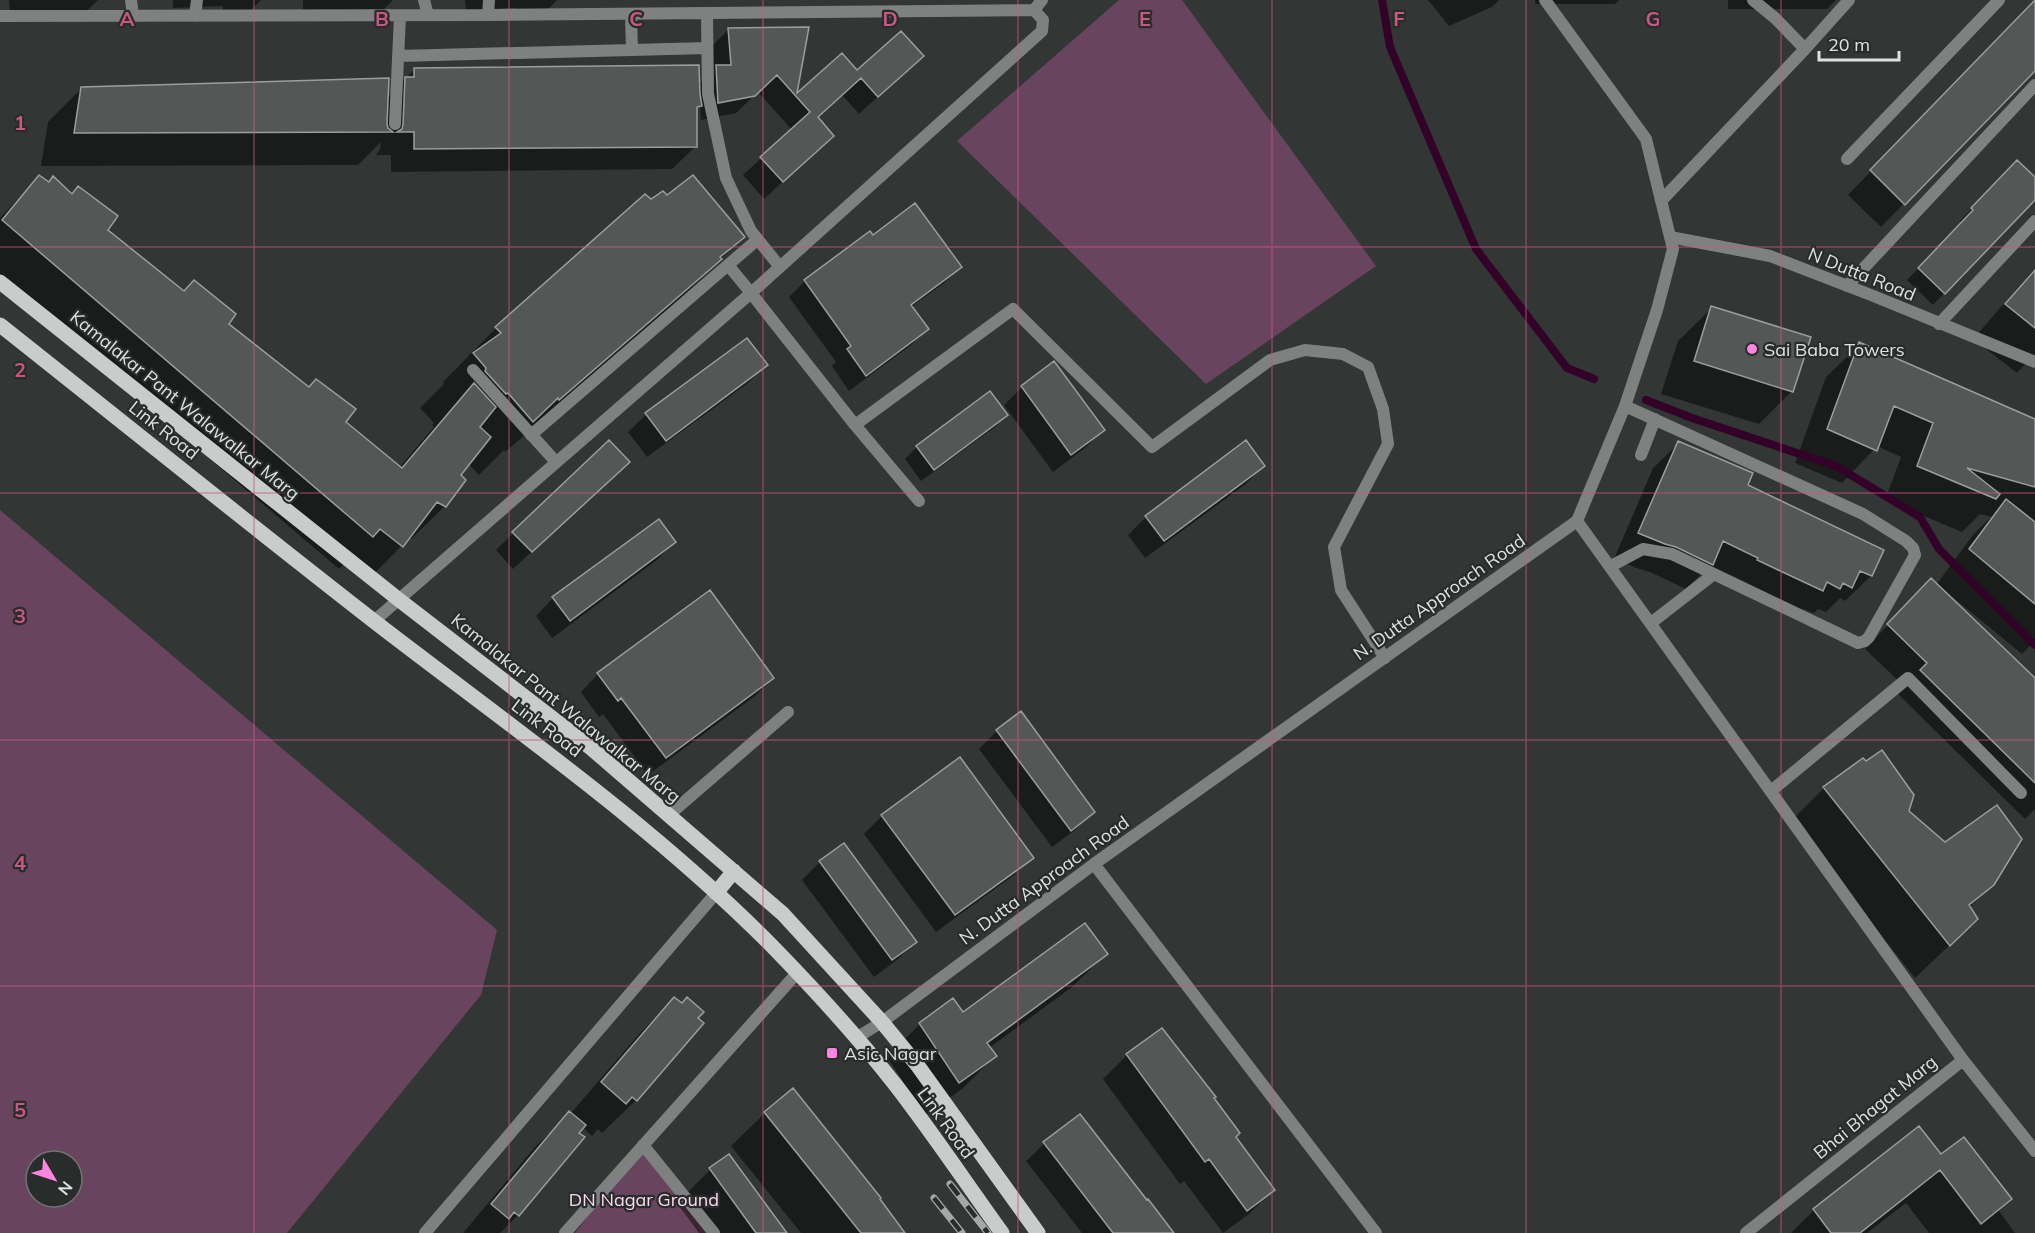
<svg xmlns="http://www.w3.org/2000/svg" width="2035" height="1233" font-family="Mulish,sans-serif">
<rect width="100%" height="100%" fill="#323635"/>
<path fill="#69445e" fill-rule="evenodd" d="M 1119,0 L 1182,0 L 1376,266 L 1206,384 L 957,141 Z
M 0,510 L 497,930 L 481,995 L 287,1233 L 0,1233 ZM 36,1161 L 72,1161 L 72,1197 L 36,1197 Z
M 643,1145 L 713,1233 L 575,1233 Z"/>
<path fill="#0007" d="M 9,0 L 98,0 L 84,14 L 10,15 Z
M 173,0 L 261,0 L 249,12 L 223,13 L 223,6 L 173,8 Z
M 303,0 L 393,0 L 377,16 L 303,18 Z
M 465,0 L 557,0 L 542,15 L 516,16 L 516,8 L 466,11 Z
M 1428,0 L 1499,0 L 1492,7 L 1449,26 Z
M 1535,0 L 1619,0 L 1615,4 L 1535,4 Z
M 1728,0 L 1836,0 L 1827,9 L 1728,9 Z
M 2035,1 L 2035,68 L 1881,227 L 1848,195 Z
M 729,29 L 807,29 L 795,97 L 842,55 L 857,72 L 922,56 L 859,114 L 842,95 L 816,118 L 832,136 L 764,199 L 743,175 L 792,130 L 758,92 L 736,113 L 701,120 L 700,106 L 696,110 L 696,146 L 672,169 L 391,172 L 391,155 L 376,155 L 380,149 L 381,142 L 358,165 L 41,166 L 48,122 L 81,89 L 386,99 L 415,69 L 698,85 L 713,70 L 711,47 Z
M 2005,173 L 2035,179 L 2035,198 L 1933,305 L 1907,280 L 1963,223 L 1960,221 Z
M 39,177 L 71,194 L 78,188 L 106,231 L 227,324 L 399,468 L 434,427 L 432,425 L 434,423 L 420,408 L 444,384 L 443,382 L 496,328 L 645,196 L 650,201 L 743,237 L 666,313 L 505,452 L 504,450 L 479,475 L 468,463 L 459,475 L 445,506 L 411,539 L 409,538 L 369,579 L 346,562 L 339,569 L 0,280 L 0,218 Z
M 869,233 L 872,237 L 960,267 L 944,283 L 911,307 L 927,329 L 911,345 L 849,391 L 832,366 L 836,362 L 789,297 L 805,281 Z
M 2035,268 L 2035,354 L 2017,373 L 1973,339 Z
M 1712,308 L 1792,391 L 1759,424 L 1661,394 L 1678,341 Z
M 747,340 L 766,365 L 748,383 L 647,457 L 628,432 L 646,415 Z
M 1860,344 L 2035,421 L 2035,641 L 2022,654 L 1944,590 L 1943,591 L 2035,680 L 2035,809 L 2025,819 L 1898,694 L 1905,687 L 1865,649 L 1908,604 L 1936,585 L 1973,535 L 1991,517 L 1980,514 L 1962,532 L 1885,500 L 1901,457 L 1877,446 L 1842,483 L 1795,463 L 1826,377 Z
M 1022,387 L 1103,430 L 1085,448 L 1053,472 L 1004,405 Z
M 990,393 L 1006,415 L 995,427 L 921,481 L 905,459 L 917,447 Z
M 1246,443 L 1263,466 L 1246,484 L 1145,558 L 1128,535 L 1146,517 Z
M 1679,443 L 1746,486 L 1882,551 L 1871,576 L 1845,601 L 1840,598 L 1826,612 L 1818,609 L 1814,613 L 1803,609 L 1796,616 L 1705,570 L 1686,589 L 1650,572 L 1639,569 L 1614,559 L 1653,468 Z
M 628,462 L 513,569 L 496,550 L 513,533 Z
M 674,542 L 657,560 L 552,638 L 536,616 L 553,598 Z
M 598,674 L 772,678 L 755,696 L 648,775 L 603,714 L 599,717 L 581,692 Z
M 997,731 L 1093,812 L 1075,830 L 1052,847 L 979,749 Z
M 959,759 L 1032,858 L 1014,875 L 936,932 L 864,834 L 882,816 Z
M 1824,788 L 1907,812 L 1993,884 L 1969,908 L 1977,919 L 1915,978 L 1791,821 Z
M 820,862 L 915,942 L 897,960 L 874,977 L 802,880 Z
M 1106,954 L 1072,987 L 989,1048 L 995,1056 L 962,1089 L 925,1115 L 887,1057 L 920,1024 L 963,1014 Z
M 675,999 L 636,1100 L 602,1133 L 598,1129 L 592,1136 L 582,1127 L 518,1215 L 500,1233 L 463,1233 L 536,1146 L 570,1114 L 641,1032 Z
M 1162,1030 L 1212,1099 L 1234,1137 L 1273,1190 L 1249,1214 L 1223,1233 L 1184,1181 L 1180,1184 L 1103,1079 L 1127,1055 Z
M 765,1113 L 903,1233 L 801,1233 L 731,1146 Z
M 1080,1116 L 1172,1233 L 1082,1233 L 1026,1161 L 1044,1144 Z
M 1919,1128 L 1941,1156 L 2010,1199 L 1999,1211 L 2015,1233 L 1929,1233 L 1906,1203 L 1867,1233 L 1791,1233 L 1814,1210 Z
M 710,1170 L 785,1233 L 699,1233 L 677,1203 Z"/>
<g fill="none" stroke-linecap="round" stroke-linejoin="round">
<path stroke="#320228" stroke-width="8" d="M 1382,0 L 1390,47 L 1476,249 L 1567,368 L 1594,379
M 1646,400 L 1692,418 L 1836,466 L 1920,517 L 1939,549 L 2035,645"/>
</g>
<path fill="#535756" stroke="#9a9f9e" stroke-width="1.5" d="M 2035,0 L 2035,71 L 1905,205 L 1870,170 Z
M 809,27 L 797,93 L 842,53 L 857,70 L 901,31 L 924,56 L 878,97 L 861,78 L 818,117 L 834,136 L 783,182 L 760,157 L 810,112 L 777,75 L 755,96 L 718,103 L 716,65 L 731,65 L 728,28 Z
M 699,65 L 700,94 L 702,106 L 697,107 L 697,147 L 414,149 L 414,132 L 397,132 L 402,129 L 403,124 L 405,77 L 414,77 L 414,68 Z
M 389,78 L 387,124 L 388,128 L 393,132 L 74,133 L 81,87 Z
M 2017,160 L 2035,177 L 2035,200 L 1945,294 L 1918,268 L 1973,210 L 1971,208 Z
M 39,175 L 49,182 L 53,176 L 72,194 L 78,186 L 118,216 L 108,230 L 184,291 L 194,280 L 236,314 L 229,324 L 309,387 L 316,379 L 356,409 L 346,422 L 402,468 L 474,383 L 496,407 L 480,427 L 491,437 L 461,475 L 466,480 L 446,507 L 437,502 L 403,547 L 380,529 L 373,537 L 2,220 Z
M 693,175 L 745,237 L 720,257 L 722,259 L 559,400 L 558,398 L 533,422 L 508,393 L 506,394 L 485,371 L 486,368 L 473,353 L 501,333 L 495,327 L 645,194 L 651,199 L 663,191 L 667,195 Z
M 915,203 L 962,267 L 911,305 L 929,329 L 866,376 L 847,349 L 851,346 L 804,280 L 870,231 L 873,235 Z
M 2035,270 L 2035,328 L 2005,304 Z
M 1711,306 L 1811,337 L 1793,392 L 1694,361 Z
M 747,338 L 768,365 L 666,441 L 645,413 Z
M 1859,342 L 2035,419 L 2035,487 L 1967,468 L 2000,494 L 1996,499 L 1917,466 L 1933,423 L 1894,406 L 1877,451 L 1827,429 Z
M 1054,361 L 1105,430 L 1071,455 L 1021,386 Z
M 990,391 L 1008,415 L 934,470 L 916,446 Z
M 609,440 L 630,462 L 532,552 L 512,532 Z
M 1246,440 L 1265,466 L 1164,541 L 1145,516 Z
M 1678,441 L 1753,473 L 1748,485 L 1884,550 L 1872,576 L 1860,571 L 1852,588 L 1843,583 L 1840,589 L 1827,582 L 1823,591 L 1757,560 L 1758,558 L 1723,541 L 1713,565 L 1676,547 L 1665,544 L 1638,533 Z
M 2006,499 L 2035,522 L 2035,604 L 1969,549 Z
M 659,519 L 676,542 L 570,621 L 552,597 Z
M 1931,578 L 2035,678 L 2035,783 L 1920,670 L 1927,663 L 1887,624 Z
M 710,590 L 774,678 L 666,758 L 621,698 L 618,701 L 597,673 Z
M 1021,711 L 1095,812 L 1071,831 L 996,730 Z
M 1882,750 L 1914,795 L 1909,811 L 1945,842 L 1997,805 L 2022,839 L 1994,885 L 1969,905 L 1978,919 L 1950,946 L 1823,787 L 1863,758 L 1866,761 Z
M 960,757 L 1034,858 L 955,915 L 881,815 Z
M 844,843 L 917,942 L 892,960 L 819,861 Z
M 1085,923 L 1108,954 L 987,1043 L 997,1056 L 959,1083 L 919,1023 L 953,998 L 963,1012 Z
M 674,997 L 682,1003 L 687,997 L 704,1012 L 698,1018 L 704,1023 L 637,1101 L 632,1097 L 626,1104 L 601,1082 Z
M 1162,1028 L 1216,1097 L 1214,1098 L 1240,1133 L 1236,1137 L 1275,1190 L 1247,1211 L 1209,1159 L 1205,1162 L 1126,1054 Z
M 793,1088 L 881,1198 L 880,1199 L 905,1233 L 861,1233 L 764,1112 Z
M 569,1111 L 586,1125 L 579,1133 L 585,1137 L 519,1216 L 514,1212 L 509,1219 L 491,1204 Z
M 1080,1114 L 1147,1200 L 1148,1199 L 1174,1233 L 1113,1233 L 1043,1142 Z
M 1919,1126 L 1941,1154 L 1964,1137 L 2012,1199 L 1981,1224 L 1940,1170 L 1860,1233 L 1831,1233 L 1813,1209 Z
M 729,1154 L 787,1233 L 756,1233 L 709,1168 Z"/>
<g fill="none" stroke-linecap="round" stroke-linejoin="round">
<path stroke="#7f8180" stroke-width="12" d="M 751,293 L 855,425 L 1013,309 L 1152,447 L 1270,360 L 1305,350 L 1343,354 L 1368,367 L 1383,409 L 1388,444 L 1334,547 L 1341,590 L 1385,658
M 1939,324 L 2035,221
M 855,425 L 919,501
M 1771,791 L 1908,678 L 2021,793
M 669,815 L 788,712
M 425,1233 L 716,893"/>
<path stroke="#7f8180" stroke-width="12" d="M 131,0 L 133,16
M 424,0 L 428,15
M 1753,0 L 1775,18 L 1805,49
M 1034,10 L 1042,0
M 707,13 L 708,94 L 726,178 L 751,231 L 780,267
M 631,14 L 632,50
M 488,15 L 489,0
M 0,16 L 488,15 L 1034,10 L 1043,20 L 1042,31 L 751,293 L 374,621
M 195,16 L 197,0
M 398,56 L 707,48
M 395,124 L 400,16
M 1847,159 L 1999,0
M 1661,201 L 1805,49 L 1849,0
M 1670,237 L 1770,256 L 1871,295 L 2035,362
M 728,265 L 751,293
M 1847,286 L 2035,85
M 473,370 L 556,462
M 531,435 L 757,240
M 1641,455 L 1655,419
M 1577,521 L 1963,1060
M 1611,566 L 1643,549 L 1672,554 L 1858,643 L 1865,641 L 1869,637 L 1915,555 L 1913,548 L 1906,541 L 1863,514 L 1625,406
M 1651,623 L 1714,574
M 1094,864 L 1376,1233
M 856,1038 L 882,1022 L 1094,864 L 1577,521 L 1625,406 L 1657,310 L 1673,249 L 1646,139 L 1545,0
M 643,1145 L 714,1233
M 565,1233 L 797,973
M 1746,1233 L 1963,1060 L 2035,1151"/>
<path stroke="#c8cccb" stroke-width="15" d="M 0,282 L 398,599 L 591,748 L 783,914 L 882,1022 L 918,1066 L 1038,1233
M 0,325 C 125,424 249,524 375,622 C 510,726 651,824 771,945 C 814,989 856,1035 894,1083 C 932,1132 966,1183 1002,1233
M 716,893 L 734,871"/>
<defs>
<path id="rail" d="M 950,1184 L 988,1233
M 934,1198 L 962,1233"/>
</defs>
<use href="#rail" stroke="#a4a8a7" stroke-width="7"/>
<use href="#rail" stroke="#282c2b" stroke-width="4.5" stroke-dasharray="14" stroke-linecap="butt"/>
</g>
<path fill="none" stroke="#cb5583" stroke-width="1.5" stroke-opacity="0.55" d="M 254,0 L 254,1233M 509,0 L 509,1233M 763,0 L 763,1233M 1018,0 L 1018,1233M 1272,0 L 1272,1233M 1526,0 L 1526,1233M 1781,0 L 1781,1233M 0,247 L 2035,247M 0,493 L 2035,493M 0,740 L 2035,740M 0,986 L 2035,986"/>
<g fill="#fe85df" stroke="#282c2b" stroke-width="2">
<circle cx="1752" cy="349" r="6"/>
<rect x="826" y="1047" width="12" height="12" rx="3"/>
</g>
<g text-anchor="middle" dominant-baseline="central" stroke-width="4.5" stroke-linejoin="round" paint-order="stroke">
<g font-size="18" fill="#dfe2e1" stroke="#282c2b">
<text transform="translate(1862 274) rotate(22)">N Dutta Road</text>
<text transform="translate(185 405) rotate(39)">Kamalakar Pant Walawalkar Marg</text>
<text transform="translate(164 430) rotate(38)">Link Road</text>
<text transform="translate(1439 597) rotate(-35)">N. Dutta Approach Road</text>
<text transform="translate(566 708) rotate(39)">Kamalakar Pant Walawalkar Marg</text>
<text transform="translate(547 728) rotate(37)">Link Road</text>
<text transform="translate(1044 880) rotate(-36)">N. Dutta Approach Road</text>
<text transform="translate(1875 1107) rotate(-39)">Bhai Bhagat Marg</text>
<text transform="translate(946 1123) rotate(54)">Link Road</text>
</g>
<g font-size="18" fill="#dfe2e1" stroke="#282c2b" text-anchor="start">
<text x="1764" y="349">Sai Baba Towers</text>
<text x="844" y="1053">Asic Nagar</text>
</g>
<g font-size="18" fill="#fad8ef" stroke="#282c2b">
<text x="644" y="1199">DN Nagar Ground</text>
</g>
</g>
<g font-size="20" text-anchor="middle" font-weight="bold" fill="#cb5583" stroke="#282c2b" stroke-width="4.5" stroke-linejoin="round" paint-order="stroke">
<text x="127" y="26">A</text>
<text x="382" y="26">B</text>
<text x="636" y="26">C</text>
<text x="890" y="26">D</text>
<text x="1145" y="26">E</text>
<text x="1399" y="26">F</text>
<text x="1653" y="26">G</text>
<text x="20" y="130">1</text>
<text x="20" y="377">2</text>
<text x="20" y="623">3</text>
<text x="20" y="870">4</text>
<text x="20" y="1117">5</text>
</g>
<g transform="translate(54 1179) rotate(129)"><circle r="28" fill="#282c2b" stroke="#717574" stroke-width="1.5"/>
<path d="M0-4.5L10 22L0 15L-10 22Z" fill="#fe85df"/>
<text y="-9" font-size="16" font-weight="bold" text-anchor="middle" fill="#dfe2e1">N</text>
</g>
<path d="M1819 51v9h80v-9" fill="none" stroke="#dfe2e1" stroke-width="3"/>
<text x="1828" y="51" font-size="18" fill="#dfe2e1" stroke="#282c2b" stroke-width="4.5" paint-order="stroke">20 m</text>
</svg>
